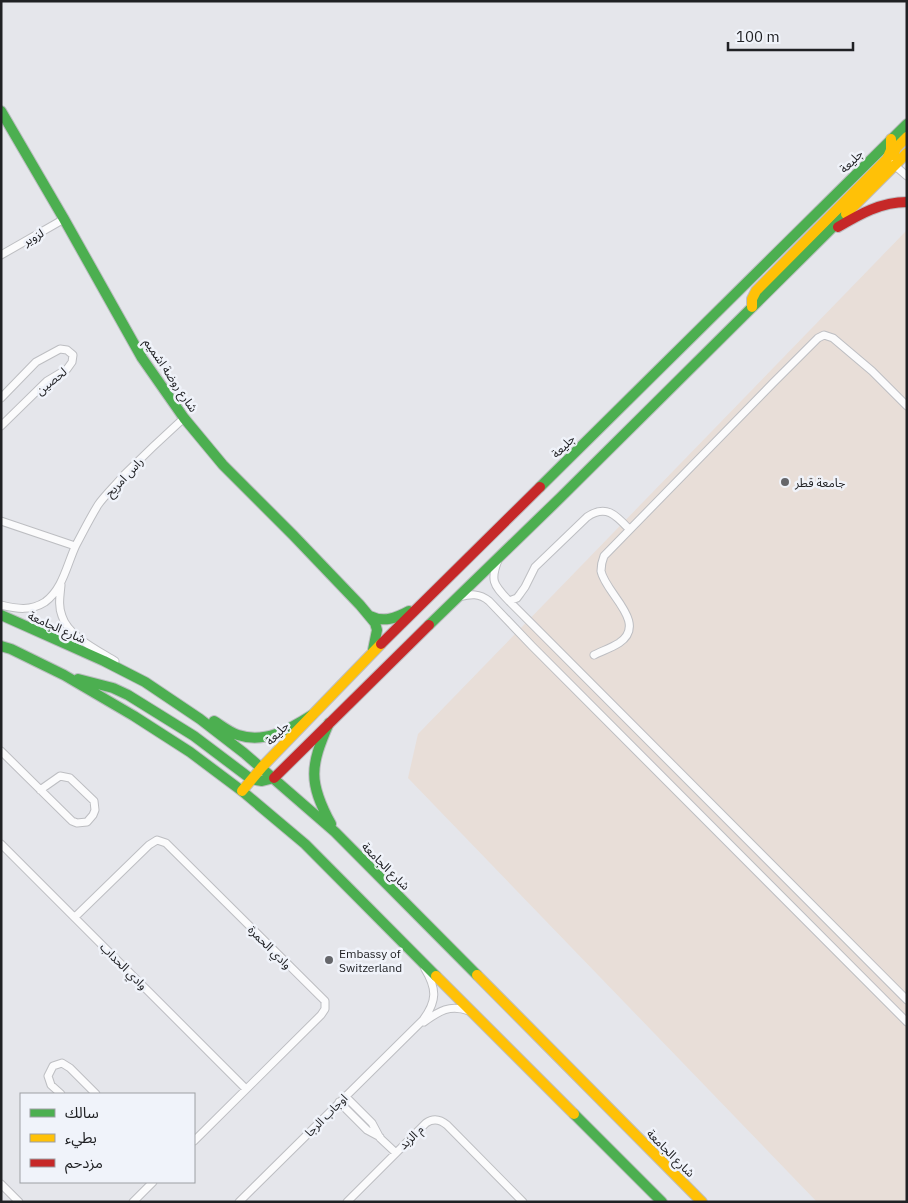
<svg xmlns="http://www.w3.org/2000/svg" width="908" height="1203" font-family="'IBM Plex Sans','Noto Sans Arabic',sans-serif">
<rect width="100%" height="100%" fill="#e5e6eb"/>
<path fill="#e8ded8" d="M 907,230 L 907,1202 L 817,1202 L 408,778 L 418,734 Z"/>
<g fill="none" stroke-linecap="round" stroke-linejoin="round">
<defs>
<path id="street" d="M 892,163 L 907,176
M 1,255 L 64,219
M 1,398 L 36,362 L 60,349 L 67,350 L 73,355 L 72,362 L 67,369 L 47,381 L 1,426
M 1,521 L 75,546
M 499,558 C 489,581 494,585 509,601 L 907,1000
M 61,585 C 60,596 58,606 62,616 C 68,636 97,650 115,661
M 459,597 C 471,594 479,593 489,601 L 532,646 L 907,1022
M 509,601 L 517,598 L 520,594 L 525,587 L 535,567 L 587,517 C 606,504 616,515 629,529
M 1,605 C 17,609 31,611 45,602 C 63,589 67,564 76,545 C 83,532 90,518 98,505 C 105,495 115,486 123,476 C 143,456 163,437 184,418
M 594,655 C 602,651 611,648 619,643 C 649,623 605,593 601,571 C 601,566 602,561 604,556 L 772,384 L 818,338 L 824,335 L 833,338 L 872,371 L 907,406
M 1,751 L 72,821 L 77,823 L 87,822 L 93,815 L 95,810 L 94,801 L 70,778 L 60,776 L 40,790
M 1,844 L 246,1089
M 75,917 L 149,845 L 157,840 L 166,843 L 325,1001 L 325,1009 L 321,1015 L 194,1141
M 424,1022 C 439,1011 450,1004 469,1011
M 61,1094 L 51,1085 L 48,1076 L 53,1066 L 62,1063 L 70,1068 L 96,1094
M 345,1096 L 372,1123 L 380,1138 L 396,1153
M 339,1102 L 367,1130 L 380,1137
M 1,1184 L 19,1202
M 133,1202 L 153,1182
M 239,1202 L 423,1020 C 437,1001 437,989 425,969
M 347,1202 L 426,1123 C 433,1118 440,1119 447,1125 L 523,1202"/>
<path id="fast" d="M 1,111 L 64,219 L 142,358 L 184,418 L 223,465 L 293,535 L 360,605 L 375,623 L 377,630 L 373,650
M 540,487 L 907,124
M 1,615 L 104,661 L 145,682 L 200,719 L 244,753 L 335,832 L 477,975
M 370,616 C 384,623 396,618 409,611
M 429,625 L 560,498 L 846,214
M 1,646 L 11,649 L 64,675 L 134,716 L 190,752 L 242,791 L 305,844 L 436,976
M 78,679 L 113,688 L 128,695 L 194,736 L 251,779 L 262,781 L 274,778
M 214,721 C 222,726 229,732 238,735 C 265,744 290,729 312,715
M 329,723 C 310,766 308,782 331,824
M 574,1114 L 662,1202"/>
<path id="slow" d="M 893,155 L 896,148 L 907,137
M 846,214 L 907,153
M 752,307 L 752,299 L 756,291 L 887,159 L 891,150 L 891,139
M 242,791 L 262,767 L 381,644
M 477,975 L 702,1202
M 436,976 L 574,1114"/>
<path id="jam" d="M 838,227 C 860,214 881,202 907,202
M 381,644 L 540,487
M 274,778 L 429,625"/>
</defs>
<use href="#street" stroke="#bdbec2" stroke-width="9"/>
<use href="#fast" stroke="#bdbec2" stroke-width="12"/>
<use href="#slow" stroke="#bdbec2" stroke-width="12"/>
<use href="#jam" stroke="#bdbec2" stroke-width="12"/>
<use href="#street" stroke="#fbfbfc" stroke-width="7"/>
<use href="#fast" stroke="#4caf50" stroke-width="10"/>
<use href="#slow" stroke="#ffc107" stroke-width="10"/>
<use href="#jam" stroke="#c62828" stroke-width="10"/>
</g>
<g fill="#65666a" stroke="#f0f3fa" stroke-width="2">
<circle cx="785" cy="482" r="5"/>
<circle cx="329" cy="960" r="5"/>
</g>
<g text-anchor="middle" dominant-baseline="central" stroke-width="5" stroke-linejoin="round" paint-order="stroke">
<g font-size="12" fill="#202124" stroke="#f0f3fa">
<text transform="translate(851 161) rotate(-45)">جليعة</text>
<text transform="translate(33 237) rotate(-30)">لزوير</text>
<text transform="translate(171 375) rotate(56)">شارع روضة اشميم</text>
<text transform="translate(51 381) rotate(-39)">لحصين</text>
<text transform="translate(563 446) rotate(-45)">جليعة</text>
<text transform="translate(124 477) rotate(-47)">راس امريح</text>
<text transform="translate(57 627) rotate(24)">شارع الجامعة</text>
<text transform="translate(277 733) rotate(-46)">جليعة</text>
<text transform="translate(386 866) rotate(45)">شارع الجامعة</text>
<text transform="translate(270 947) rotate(45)">وادي الحمرة</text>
<text transform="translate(124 966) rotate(45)">وادي الحداب</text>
<text transform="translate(326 1115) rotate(-45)">اوجاب الرجا</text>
<text transform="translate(411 1137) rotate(-44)">م الزبد</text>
<text transform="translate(671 1153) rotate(45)">شارع الجامعة</text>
</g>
<g font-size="12" fill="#202124" stroke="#f0f3fa" text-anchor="start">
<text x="795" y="482">جامعة قطر</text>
<text x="339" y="953">Embassy of<tspan x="339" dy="14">Switzerland</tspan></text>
</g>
</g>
<rect width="908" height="1203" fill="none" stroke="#202124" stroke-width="5"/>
<rect x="20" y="1093" width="175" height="90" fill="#f0f3fa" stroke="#9d9fa4"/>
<rect x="30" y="1109" width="25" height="8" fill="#4caf50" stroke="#9d9fa4"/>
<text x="65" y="1118" font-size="15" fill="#202124">سالك</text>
<rect x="30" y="1134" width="25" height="8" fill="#ffc107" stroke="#9d9fa4"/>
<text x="65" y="1143" font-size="15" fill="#202124">بطيء</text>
<rect x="30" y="1159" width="25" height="8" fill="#c62828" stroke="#9d9fa4"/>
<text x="65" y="1168" font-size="15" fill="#202124">مزدحم</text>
<path d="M728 42v8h125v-8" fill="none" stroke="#202124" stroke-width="2.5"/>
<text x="736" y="42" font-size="15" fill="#202124" stroke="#f0f3fa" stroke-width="4" paint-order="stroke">100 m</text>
</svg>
